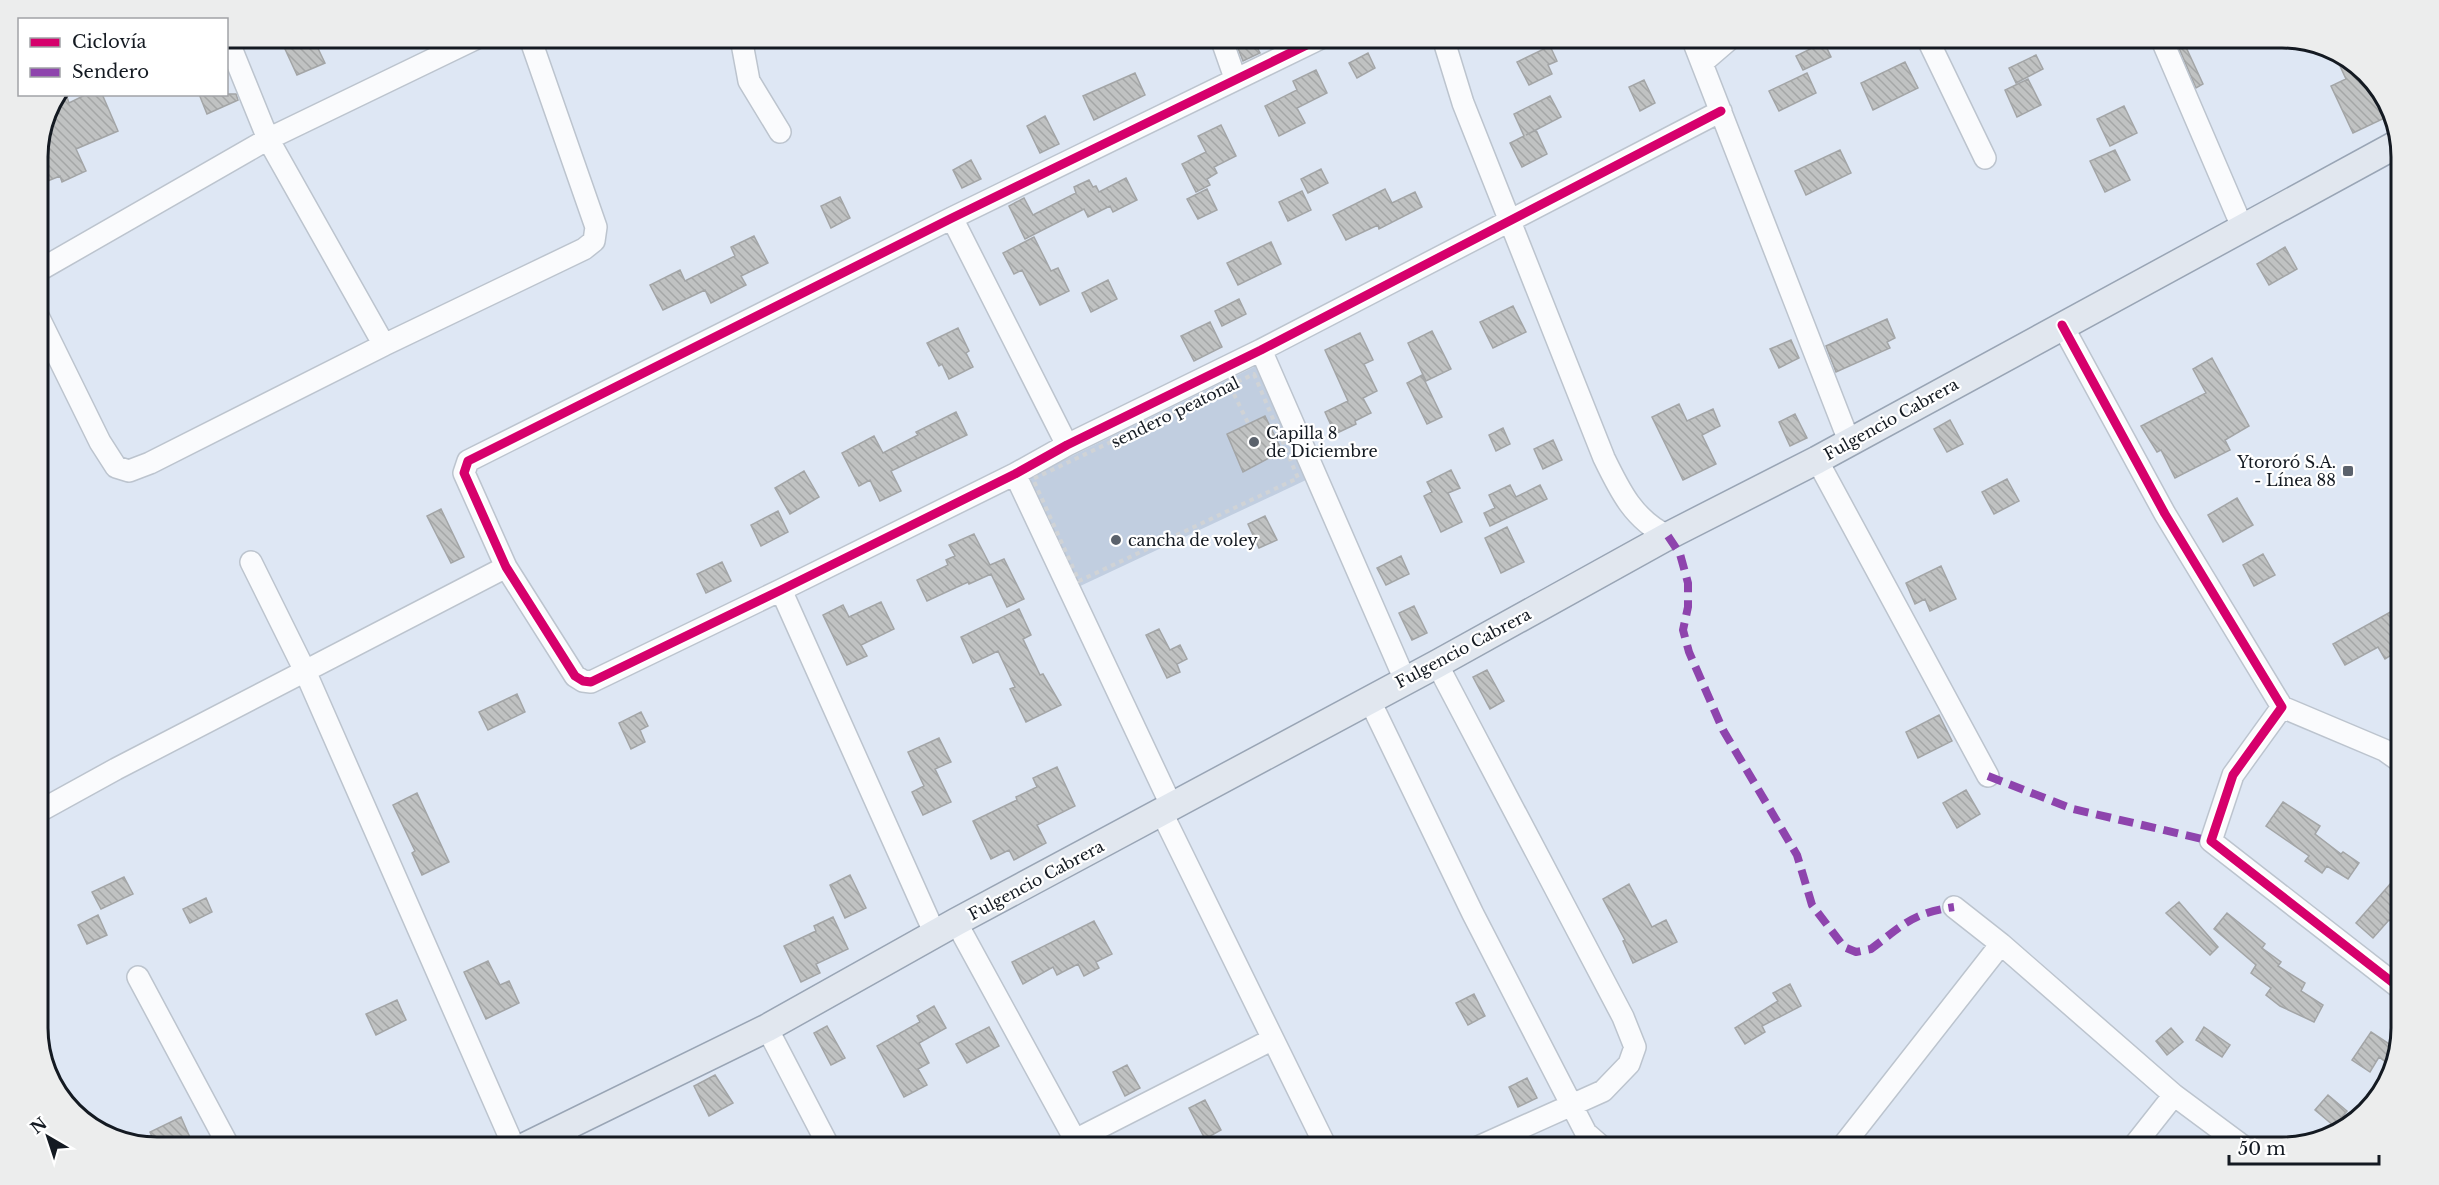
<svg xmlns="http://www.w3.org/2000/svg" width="2439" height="1185" font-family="'Libre Baskerville',serif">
<defs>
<pattern id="building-back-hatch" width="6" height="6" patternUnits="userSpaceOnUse" patternTransform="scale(1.5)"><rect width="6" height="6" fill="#c0c2c2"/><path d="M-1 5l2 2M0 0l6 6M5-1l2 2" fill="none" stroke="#a4a6a6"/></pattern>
</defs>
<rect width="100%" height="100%" fill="#dee7f4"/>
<path fill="#c1cee0" d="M 1258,365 L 1306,480 L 1076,588 L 1027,478 Z"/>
<path fill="url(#building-back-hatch)" stroke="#a3a5a6" stroke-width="1.5" d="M 284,38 L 313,38 L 325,63 L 297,75 L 285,49 L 288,47 Z
M 1234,38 L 1252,38 L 1260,53 L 1243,61 Z
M 1824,42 L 1831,57 L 1803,70 L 1796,56 Z
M 2185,45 L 2203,84 L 2196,88 L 2179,48 Z
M 1550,46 L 1557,61 L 1548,65 L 1552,74 L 1529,85 L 1517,62 Z
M 2332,49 L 2373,84 L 2389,116 L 2353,133 L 2331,86 L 2346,79 Z
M 1368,53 L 1375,68 L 1357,78 L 1349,63 Z
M 2036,55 L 2043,69 L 2016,83 L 2009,68 Z
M 1905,62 L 1918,88 L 1873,110 L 1861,83 Z
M 1316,70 L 1327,93 L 1297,108 L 1305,123 L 1279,136 L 1265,106 L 1297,90 L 1293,81 Z
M 1135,73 L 1145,95 L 1094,120 L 1083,96 Z
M 1807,73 L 1816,93 L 1779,111 L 1769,91 Z
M 2028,79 L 2041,105 L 2017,117 L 2005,90 Z
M 1644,80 L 1655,103 L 1640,111 L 1629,87 Z
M 87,94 L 102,94 L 118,131 L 76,149 L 86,171 L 62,182 L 60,176 L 38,185 L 38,149 L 50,105 L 67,97 L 69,103 Z
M 199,94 L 236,94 L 238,100 L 207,114 Z
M 1550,96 L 1561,117 L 1526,135 L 1536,130 L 1547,154 L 1522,167 L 1510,143 L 1524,136 L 1514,114 Z
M 2124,106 L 2137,133 L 2110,146 L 2097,119 Z
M 1045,116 L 1059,144 L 1040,153 L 1027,126 Z
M 1221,125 L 1236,156 L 1214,167 L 1217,173 L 1207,179 L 1210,185 L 1196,192 L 1182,164 L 1206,152 L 1198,136 Z
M 1840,150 L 1851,173 L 1806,195 L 1795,171 Z
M 2115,150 L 2130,180 L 2105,192 L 2090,161 Z
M 971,160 L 981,179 L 962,188 L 953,170 Z
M 1321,169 L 1328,183 L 1308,193 L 1301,179 Z
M 1126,178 L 1137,200 L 1113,212 L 1110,206 L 1088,217 L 1084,209 L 1025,239 L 1009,206 L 1024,198 L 1033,215 L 1076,193 L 1074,187 L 1089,180 L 1093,187 L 1096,186 L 1099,192 Z
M 1207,189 L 1217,210 L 1198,219 L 1187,199 Z
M 1385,189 L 1392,203 L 1415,192 L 1422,207 L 1379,229 L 1378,225 L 1346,240 L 1333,215 Z
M 1302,191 L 1311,210 L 1288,221 L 1279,202 Z
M 840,197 L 850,218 L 831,228 L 821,206 Z
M 754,236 L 768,263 L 741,276 L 746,285 L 711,303 L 705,290 L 663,310 L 650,285 L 680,270 L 685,281 L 735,256 L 731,247 Z
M 1034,237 L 1051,271 L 1058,268 L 1069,291 L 1040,305 L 1022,270 L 1014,274 L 1003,253 Z
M 1271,242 L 1281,264 L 1238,285 L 1227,263 Z
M 2285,247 L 2297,269 L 2269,285 L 2257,264 Z
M 1108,280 L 1117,299 L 1091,312 L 1082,293 Z
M 1239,299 L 1246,314 L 1222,326 L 1215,311 Z
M 1513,306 L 1526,332 L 1493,348 L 1480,322 Z
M 1887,319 L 1895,338 L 1887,342 L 1890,348 L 1836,372 L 1826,346 Z
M 1210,322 L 1222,347 L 1194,361 L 1181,336 Z
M 958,328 L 969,351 L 966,353 L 973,367 L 949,379 L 942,364 L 939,366 L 927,343 Z
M 1432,331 L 1451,369 L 1426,381 L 1408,343 Z
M 1360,333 L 1373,360 L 1364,364 L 1377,391 L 1363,398 L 1371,413 L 1355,421 L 1356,424 L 1335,434 L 1325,412 L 1348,401 L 1325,350 Z
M 1791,340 L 1799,358 L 1779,368 L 1770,349 Z
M 2212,358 L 2249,426 L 2225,440 L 2230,450 L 2175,478 L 2161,450 L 2157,452 L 2141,426 L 2206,393 L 2193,369 Z
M 1422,375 L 1442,417 L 1427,424 L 1407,383 Z
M 1679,404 L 1687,421 L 1713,409 L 1720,426 L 1702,435 L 1716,464 L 1683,480 L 1652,417 Z
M 956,412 L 967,435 L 891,471 L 901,491 L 880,501 L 870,480 L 859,486 L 842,453 L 874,436 L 883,453 L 918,435 L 916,432 Z
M 1795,414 L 1807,438 L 1790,446 L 1779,422 Z
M 1265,416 L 1282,451 L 1243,472 L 1227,434 Z
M 1950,420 L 1963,444 L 1947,452 L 1934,429 Z
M 1503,428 L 1510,444 L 1496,451 L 1489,435 Z
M 1553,440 L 1562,460 L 1543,469 L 1534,449 Z
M 1451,470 L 1460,488 L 1448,493 L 1462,522 L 1441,532 L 1424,496 L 1432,492 L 1427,482 Z
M 804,471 L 819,497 L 790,514 L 775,488 Z
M 2007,479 L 2019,501 L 1994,514 L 1982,492 Z
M 1510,485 L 1516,497 L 1540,485 L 1547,499 L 1490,526 L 1484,513 L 1495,508 L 1489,495 Z
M 2237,498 L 2253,525 L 2223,542 L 2208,515 Z
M 441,509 L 464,557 L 451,563 L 427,516 Z
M 778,511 L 788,532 L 761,546 L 751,525 Z
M 1265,516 L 1277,540 L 1259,548 L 1248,524 Z
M 1507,527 L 1524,562 L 1501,573 L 1485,538 Z
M 974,534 L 990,565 L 1004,559 L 1024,599 L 1007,607 L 991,574 L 969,584 L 968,582 L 927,601 L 917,580 L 948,565 L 946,560 L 955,556 L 949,545 Z
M 2263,554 L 2275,575 L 2254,586 L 2243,565 Z
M 1401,556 L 1409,574 L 1386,585 L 1377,568 Z
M 722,562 L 731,581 L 706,593 L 697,574 Z
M 1941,566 L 1956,599 L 1930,611 L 1925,599 L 1915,604 L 1906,583 Z
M 881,602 L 894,629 L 861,645 L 867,656 L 847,665 L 823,615 L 843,605 L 849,617 Z
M 1414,606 L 1427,633 L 1412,640 L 1399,613 Z
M 2401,606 L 2401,649 L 2385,659 L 2378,647 L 2345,665 L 2333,644 Z
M 1019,609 L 1031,635 L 1023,639 L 1040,675 L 1043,674 L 1061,705 L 1026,722 L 1010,689 L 1015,687 L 998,651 L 973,663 L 961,637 Z
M 1159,629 L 1170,650 L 1180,645 L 1187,659 L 1177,664 L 1180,672 L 1167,678 L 1146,635 Z
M 1487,670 L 1504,701 L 1490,709 L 1473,677 Z
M 517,694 L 525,712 L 488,730 L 479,712 Z
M 641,712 L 648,726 L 640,730 L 645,742 L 631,749 L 619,723 Z
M 1939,715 L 1952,741 L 1918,758 L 1906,732 Z
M 939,738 L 951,762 L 935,769 L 951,802 L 923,815 L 912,792 L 924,786 L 908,752 Z
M 1057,767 L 1075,806 L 1037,825 L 1046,843 L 1014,860 L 1009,850 L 991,859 L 973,821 L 1017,800 L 1016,797 L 1037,787 L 1033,778 Z
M 1966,790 L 1980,814 L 1957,828 L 1943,803 Z
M 417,793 L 449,862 L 422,875 L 412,853 L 415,851 L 393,805 Z
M 2283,802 L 2320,826 L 2315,834 L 2341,854 L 2343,852 L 2359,863 L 2348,879 L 2327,866 L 2322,873 L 2305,861 L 2309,856 L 2266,826 Z
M 850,875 L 866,908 L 845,918 L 830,885 Z
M 124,877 L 133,894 L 101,909 L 92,892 Z
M 2391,883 L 2401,891 L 2401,929 L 2389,920 L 2373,938 L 2356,923 Z
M 1629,884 L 1652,927 L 1666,920 L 1677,942 L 1633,963 L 1623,941 L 1625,940 L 1603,899 Z
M 206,898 L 212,912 L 190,923 L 183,909 Z
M 2179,902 L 2218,947 L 2210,955 L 2166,913 Z
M 2227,913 L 2265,944 L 2262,948 L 2281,962 L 2278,966 L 2305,983 L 2301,991 L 2323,1005 L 2314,1022 L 2280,1006 L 2266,995 L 2271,988 L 2251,973 L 2256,965 L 2214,929 Z
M 98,915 L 107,935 L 87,944 L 78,925 Z
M 833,917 L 848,949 L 816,964 L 820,973 L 801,982 L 784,946 L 816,931 L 814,926 Z
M 1094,921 L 1112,954 L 1096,962 L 1099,968 L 1084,976 L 1078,964 L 1057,975 L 1053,967 L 1023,984 L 1012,962 Z
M 488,961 L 500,985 L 509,981 L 519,1003 L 486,1019 L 464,972 Z
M 1790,984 L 1801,1006 L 1762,1026 L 1765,1032 L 1745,1044 L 1735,1028 L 1778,1001 L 1773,993 Z
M 1474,994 L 1485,1016 L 1468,1025 L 1456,1003 Z
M 397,1000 L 406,1020 L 376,1035 L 366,1014 Z
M 934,1006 L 946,1028 L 919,1043 L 929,1063 L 918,1069 L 927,1085 L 904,1097 L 877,1046 L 920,1022 L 917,1016 Z
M 827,1026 L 845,1058 L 831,1065 L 814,1033 Z
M 989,1027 L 999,1046 L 967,1063 L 956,1044 Z
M 2204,1027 L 2230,1045 L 2222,1057 L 2196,1040 Z
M 2171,1028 L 2183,1042 L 2167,1055 L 2156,1041 Z
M 2371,1032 L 2397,1049 L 2392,1067 L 2379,1057 L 2370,1072 L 2352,1060 Z
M 1127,1065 L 1140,1088 L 1125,1096 L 1113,1072 Z
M 715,1075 L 733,1103 L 709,1116 L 694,1086 Z
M 1527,1078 L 1537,1098 L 1518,1107 L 1509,1087 Z
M 2328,1095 L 2347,1111 L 2334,1126 L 2315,1110 Z
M 1205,1100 L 1221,1130 L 1205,1139 L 1189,1108 Z
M 181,1117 L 192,1142 L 181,1148 L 157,1148 L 150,1132 Z"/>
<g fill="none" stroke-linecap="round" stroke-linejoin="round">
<defs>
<path id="minor" d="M 227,38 L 268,139 L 384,345 L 584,249 L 594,241 L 596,227 L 530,38
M 741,38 L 749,81 L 780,132
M 1221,38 L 1235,78
M 1321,38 L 952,218 L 468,461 L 464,473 L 506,567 L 575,676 L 583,681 L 591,682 L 781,590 L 1015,474 L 1067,445 L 1261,350 L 1721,111
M 1443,38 L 1463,103 L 1604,458 C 1620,491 1634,520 1668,536
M 1692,38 L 1849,441
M 1927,38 L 1985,158
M 2161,38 L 2243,229
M 1702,63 L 1731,38
M 952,218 L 1067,445
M 38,271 L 268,139 L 477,38
M 38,316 L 100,442 L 116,467 L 129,471 L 150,463 L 384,345
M 2062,325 L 2165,514 L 2282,707 L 2233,775 L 2211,841 L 2401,989
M 1261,350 L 1405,680
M 1817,460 L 1988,776
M 1015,474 L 1172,807
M 251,562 L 305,671 L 514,1147
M 781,590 L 935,934
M 1437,664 L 1623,1017 L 1635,1047 L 1629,1064 L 1603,1091 L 1478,1147
M 1369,699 L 1473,914 L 1586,1133 L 1602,1147
M 2282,707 L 2384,750 L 2401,762
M 38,812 L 116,769 L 506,567
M 1162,813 L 1326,1147
M 1954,907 L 2001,944 L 2174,1095 L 2244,1147
M 956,922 L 1079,1147
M 138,977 L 229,1147
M 767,1028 L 829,1147
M 562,1127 L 572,1147
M 1075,1140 L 1273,1039
M 1842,1147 L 2001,944
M 2133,1147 L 2174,1095"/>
<path id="major" d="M 524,1147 L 767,1028 L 956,922 L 1437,664 L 1668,536 L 1817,460 L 2399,143"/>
</defs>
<use href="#minor" stroke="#bcc4ce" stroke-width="24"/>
<use href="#major" stroke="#99a5b5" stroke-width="30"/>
<path stroke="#d0d3d6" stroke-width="4" stroke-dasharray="4.5 4.5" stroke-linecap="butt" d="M 1254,374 L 1298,478 L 1079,581 L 1033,479 Z
M 1230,386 L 1248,423"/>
<use href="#minor" stroke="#fafbfd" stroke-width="21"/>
<use href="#major" stroke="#e1e7ef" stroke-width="27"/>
<path stroke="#8e44ad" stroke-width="8" stroke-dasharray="15 8" stroke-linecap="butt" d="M 1668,536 L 1680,554 L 1688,583 L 1688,607 L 1683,630 L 1689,652 L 1723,730 L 1797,855 L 1812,905 L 1844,947 L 1856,952 L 1871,949 C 1903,925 1912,913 1954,907
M 1988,776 L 2073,809 L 2211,841"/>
<defs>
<path id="cycleway" d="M 1321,38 L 952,218 L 468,461 L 464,473 L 506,567 L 575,676 L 583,681 L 591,682 L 781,590 L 1015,474 L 1067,445 L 1261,350 L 1721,111
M 2062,325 L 2165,514 L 2282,707 L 2233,775 L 2211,841 L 2401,989"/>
</defs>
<use href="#cycleway" stroke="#fff" stroke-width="13"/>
<use href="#cycleway" stroke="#d6006c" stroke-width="9"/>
</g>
<g fill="#5b626c" stroke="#fff" stroke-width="2">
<circle cx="1254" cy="442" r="6"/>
<rect x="2342" y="465" width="12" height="12" rx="3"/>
<circle cx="1116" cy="540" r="6"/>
</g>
<g text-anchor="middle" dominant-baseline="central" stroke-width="4.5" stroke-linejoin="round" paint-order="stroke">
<g font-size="16" fill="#141a22" stroke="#fff">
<text transform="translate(1175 412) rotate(-26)">sendero peatonal</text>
<text transform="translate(1891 419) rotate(-29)">Fulgencio Cabrera</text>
<text transform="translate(1463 648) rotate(-28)">Fulgencio Cabrera</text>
<text transform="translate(1036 880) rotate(-28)">Fulgencio Cabrera</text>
</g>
<g font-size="16" fill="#141a22" stroke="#fff" text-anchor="start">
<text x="1266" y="433">Capilla 8<tspan x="1266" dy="18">de Diciembre</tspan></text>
<text x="2336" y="462" text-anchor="end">Ytororó S.A.<tspan x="2336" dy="18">- Línea 88</tspan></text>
<text x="1128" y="540">cancha de voley</text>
</g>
</g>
<path d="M0 0H2439V1185H0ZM157 48H2282A109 109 0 0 1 2391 157V1028A109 109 0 0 1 2282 1137H157A109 109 0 0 1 48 1028V157A109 109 0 0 1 157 48Z" fill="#eceded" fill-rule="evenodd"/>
<path fill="none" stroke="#141a22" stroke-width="3" d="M157 48H2282A109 109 0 0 1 2391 157V1028A109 109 0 0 1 2282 1137H157A109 109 0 0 1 48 1028V157A109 109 0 0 1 157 48Z"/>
<rect x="18" y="18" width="210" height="78" fill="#ffffff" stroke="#a1a3a7" stroke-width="1.5"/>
<rect x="30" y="38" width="30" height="9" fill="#d6006c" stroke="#a1a3a7" stroke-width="1.5"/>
<text x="72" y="48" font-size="18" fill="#141a22">Ciclovía</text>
<rect x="30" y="68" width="30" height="9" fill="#8e44ad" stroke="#a1a3a7" stroke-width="1.5"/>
<text x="72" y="78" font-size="18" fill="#141a22">Sendero</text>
<g transform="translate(48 1137) rotate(321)" stroke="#ffffff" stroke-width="4.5" paint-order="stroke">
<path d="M0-4.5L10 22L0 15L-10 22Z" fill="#141a22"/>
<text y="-9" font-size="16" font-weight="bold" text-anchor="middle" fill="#141a22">N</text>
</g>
<path d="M2229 1155v9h150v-9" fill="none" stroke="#141a22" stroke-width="3"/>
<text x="2238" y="1155" font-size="18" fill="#141a22" stroke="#ffffff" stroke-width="4.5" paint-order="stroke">50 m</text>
</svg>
